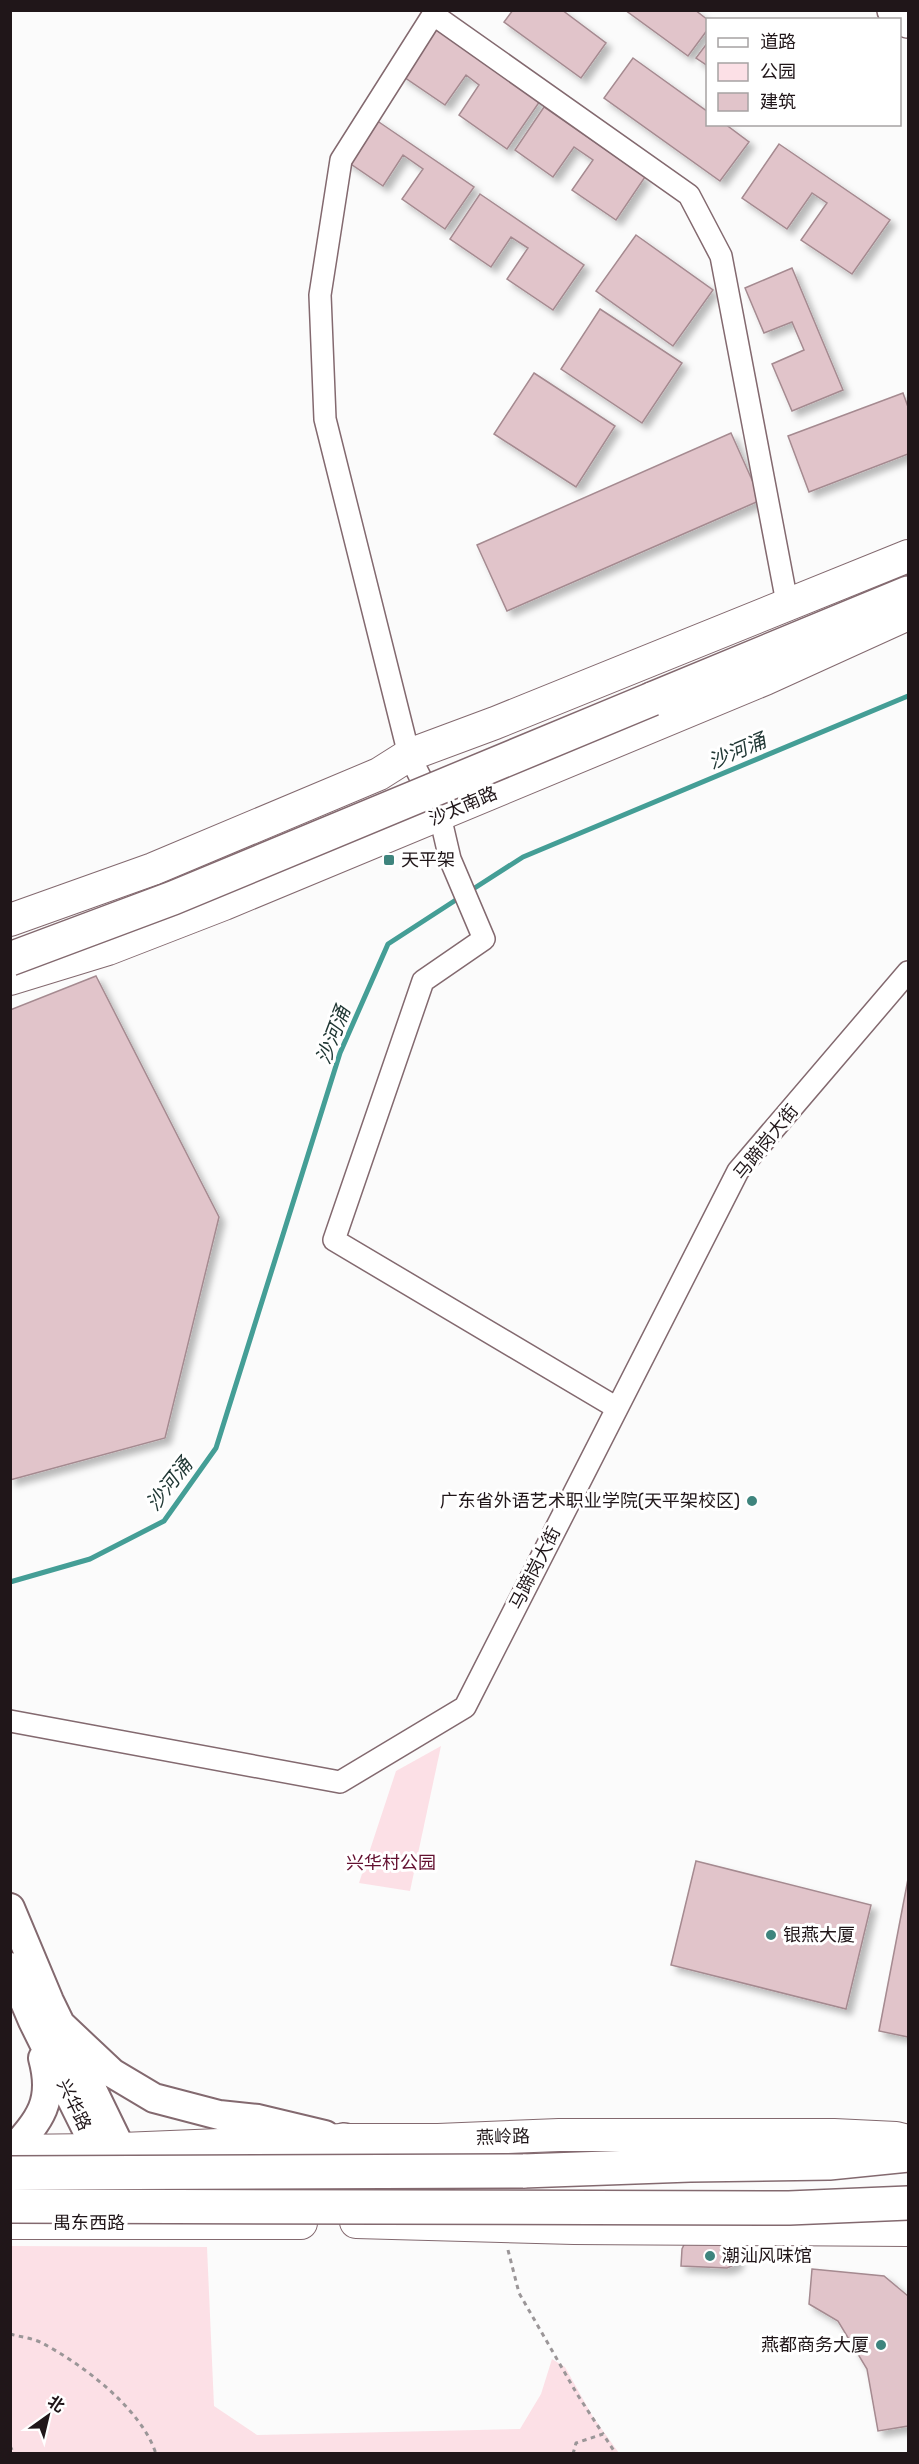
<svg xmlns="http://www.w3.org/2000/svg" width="919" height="2464" font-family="Rubik,'Noto Sans SC',sans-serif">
<defs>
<filter id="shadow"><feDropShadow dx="5.5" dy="5.5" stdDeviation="3" flood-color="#0004"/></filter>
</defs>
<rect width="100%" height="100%" fill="#fbfbfb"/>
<path fill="#fce0e6" d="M 441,1746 L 410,1891 L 359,1883 L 396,1771 Z
M 11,2246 L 207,2247 L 214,2406 L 257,2435 L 520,2429 L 541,2394 L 552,2359 L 565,2367 L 593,2417 L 619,2453 L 11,2453 Z"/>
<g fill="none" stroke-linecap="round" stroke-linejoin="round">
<path stroke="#449e96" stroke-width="5" d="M 470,891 L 523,857 L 908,696
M 10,1582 L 90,1559 L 164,1521 L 216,1448 L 340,1053 L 388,944 L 462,896"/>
</g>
<path fill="#e1c4ca" stroke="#a58a90" stroke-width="1.5" filter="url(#shadow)" d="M 513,10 L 562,10 L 606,43 L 581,78 L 504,22 Z
M 625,10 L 695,10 L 708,20 L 708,29 L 688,56 Z
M 434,28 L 540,101 L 507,149 L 459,115 L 479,85 L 466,75 L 445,105 L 401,75 Z
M 708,42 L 708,66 L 696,58 Z
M 633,58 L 708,112 L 708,124 L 725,124 L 749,142 L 720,181 L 604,98 Z
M 544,107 L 645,177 L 616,220 L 572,190 L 593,160 L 574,147 L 553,177 L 515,150 Z
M 373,118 L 474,187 L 445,229 L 402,199 L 423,169 L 403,155 L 383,186 L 345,160 Z
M 779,144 L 890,220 L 852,274 L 801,240 L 827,203 L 812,193 L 787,229 L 742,198 Z
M 480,194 L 584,265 L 553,310 L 507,279 L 528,248 L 511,237 L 491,267 L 450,239 Z
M 636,235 L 713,290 L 673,346 L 596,291 Z
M 792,268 L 843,390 L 792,411 L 772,364 L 804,350 L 792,322 L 764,333 L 745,288 Z
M 600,309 L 682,363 L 642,423 L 561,369 Z
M 534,373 L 615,426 L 576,487 L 494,434 Z
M 903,393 L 908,407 L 908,454 L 809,492 L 788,436 Z
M 731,433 L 761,500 L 507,611 L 477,545 Z
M 96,976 L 219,1217 L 165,1438 L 10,1480 L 10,1010 Z
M 696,1861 L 871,1905 L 846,2009 L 671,1965 Z
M 908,1879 L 908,2037 L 879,2031 Z
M 689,2234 L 732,2234 L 738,2248 L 737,2264 L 727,2268 L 681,2266 L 682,2249 Z
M 812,2269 L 884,2276 L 908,2296 L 908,2426 L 878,2431 L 867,2369 L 838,2321 L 809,2304 Z"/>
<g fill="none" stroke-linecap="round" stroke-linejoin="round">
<defs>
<path id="street" d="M 436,10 L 341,160 L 320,295 L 325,419 L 409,755 L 440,816 L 450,859 L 484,939 L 423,981 L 334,1240 L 617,1408
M 434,15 L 689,195 L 721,256 L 785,592
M 10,1721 L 340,1782 L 465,1707 L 738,1171 L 908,972"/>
<path id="secondary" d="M 10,1908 L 49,2001 L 121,2149
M 10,1967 L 33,2021 L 97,2150 L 109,2166
M 60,2024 L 112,2073 L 154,2098 L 219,2115 L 258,2119 L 325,2135
M 12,2151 C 40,2119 55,2102 43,2058"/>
<path id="primary" d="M 10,920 L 153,869 L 379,774 L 409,755 L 495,723 L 908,556
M 10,979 L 108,949 L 224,904 L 765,679 L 908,614
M 10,2151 L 97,2150 L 344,2140 L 438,2140 L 559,2135 L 834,2135 L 896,2138 L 908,2141
M 356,2222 L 574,2228 L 908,2230
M 10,2223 L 301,2223"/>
<path id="highway" d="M 894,10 L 908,21
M 652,699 L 908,593
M 523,2171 L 690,2165 L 829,2163 L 908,2155
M 335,2197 C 319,2176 329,2158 344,2140"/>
</defs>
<use href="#street" stroke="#83696f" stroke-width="24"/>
<use href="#secondary" stroke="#83696f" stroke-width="32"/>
<use href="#primary" stroke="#83696f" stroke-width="34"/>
<use href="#highway" stroke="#83696f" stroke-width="36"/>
<path stroke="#9b9698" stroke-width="3" stroke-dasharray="4.5 4.5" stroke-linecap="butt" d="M 508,2250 L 519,2293 L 577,2394 L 603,2434
M 10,2334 C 21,2337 32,2338 42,2343 C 82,2364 142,2409 156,2454
M 10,2446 L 14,2454
M 573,2454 L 576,2443 L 603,2434 L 616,2454"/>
<use href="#street" stroke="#fff" stroke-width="21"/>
<use href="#secondary" stroke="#fff" stroke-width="28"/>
<use href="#primary" stroke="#fff" stroke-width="32"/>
<use href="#highway" stroke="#fff" stroke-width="33"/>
<defs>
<path id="highway-bridge" d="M 10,959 L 173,898 L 652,699
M 10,2173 L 523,2171
M 10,2206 L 789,2208 L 908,2203"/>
</defs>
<use href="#highway-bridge" stroke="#83696f" stroke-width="36" stroke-linecap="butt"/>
<use href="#highway-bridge" stroke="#fff" stroke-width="33"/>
</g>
<g fill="#3e847d" stroke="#fff" stroke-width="2">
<rect x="383" y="854" width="12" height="12" rx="3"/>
<circle cx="752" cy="1501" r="6"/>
<circle cx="771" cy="1935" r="6"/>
<circle cx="710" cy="2256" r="6"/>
<circle cx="881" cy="2345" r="6"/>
</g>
<g text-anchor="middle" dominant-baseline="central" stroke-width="6" stroke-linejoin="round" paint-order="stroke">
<g font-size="18" fill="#201619" stroke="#fff">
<text transform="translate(463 806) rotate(-23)">沙太南路</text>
<text transform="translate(766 1142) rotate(-51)">马蹄岗大街</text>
<text transform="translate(535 1568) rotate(-63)">马蹄岗大街</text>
<text transform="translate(74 2105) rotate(64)">兴华路</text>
<text transform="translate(503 2137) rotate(-2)">燕岭路</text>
<text x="89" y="2223">禺东西路</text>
</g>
<g font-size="18" fill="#201619" stroke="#fff" text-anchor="start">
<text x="401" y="860">天平架</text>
<text x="740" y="1501" text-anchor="end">广东省外语艺术职业学院(天平架校区)</text>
<text x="783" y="1935">银燕大厦</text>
<text x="722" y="2256">潮汕风味馆</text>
<text x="869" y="2345" text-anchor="end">燕都商务大厦</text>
</g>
<g font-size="18" fill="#631030" stroke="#fff">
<text x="391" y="1863">兴华村公园</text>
</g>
<g font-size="20" font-style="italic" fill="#213835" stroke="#fff">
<text transform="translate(737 751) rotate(-23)">沙河涌</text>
<text transform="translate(333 1035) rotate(-69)">沙河涌</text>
<text transform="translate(169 1484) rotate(-52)">沙河涌</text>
</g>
</g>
<rect width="919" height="2464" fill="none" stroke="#201619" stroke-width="24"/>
<rect x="706" y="18" width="195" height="108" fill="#ffffff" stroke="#a6a2a3" stroke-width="1.5"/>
<rect x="718" y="38" width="30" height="9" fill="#ffffff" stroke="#a6a2a3" stroke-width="1.5"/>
<text x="760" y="48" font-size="18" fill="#201619">道路</text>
<rect x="718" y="63" width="30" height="18" fill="#fce0e6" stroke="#a6a2a3" stroke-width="1.5"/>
<text x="760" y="78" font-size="18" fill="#201619">公园</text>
<rect x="718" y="93" width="30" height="18" fill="#e1c4ca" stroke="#a6a2a3" stroke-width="1.5"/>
<text x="760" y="108" font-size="18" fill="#201619">建筑</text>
<g transform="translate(48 2416) rotate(34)" stroke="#ffffff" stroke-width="4.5" paint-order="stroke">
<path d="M0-4.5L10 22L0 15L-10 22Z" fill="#201619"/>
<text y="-9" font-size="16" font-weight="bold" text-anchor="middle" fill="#201619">北</text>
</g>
</svg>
